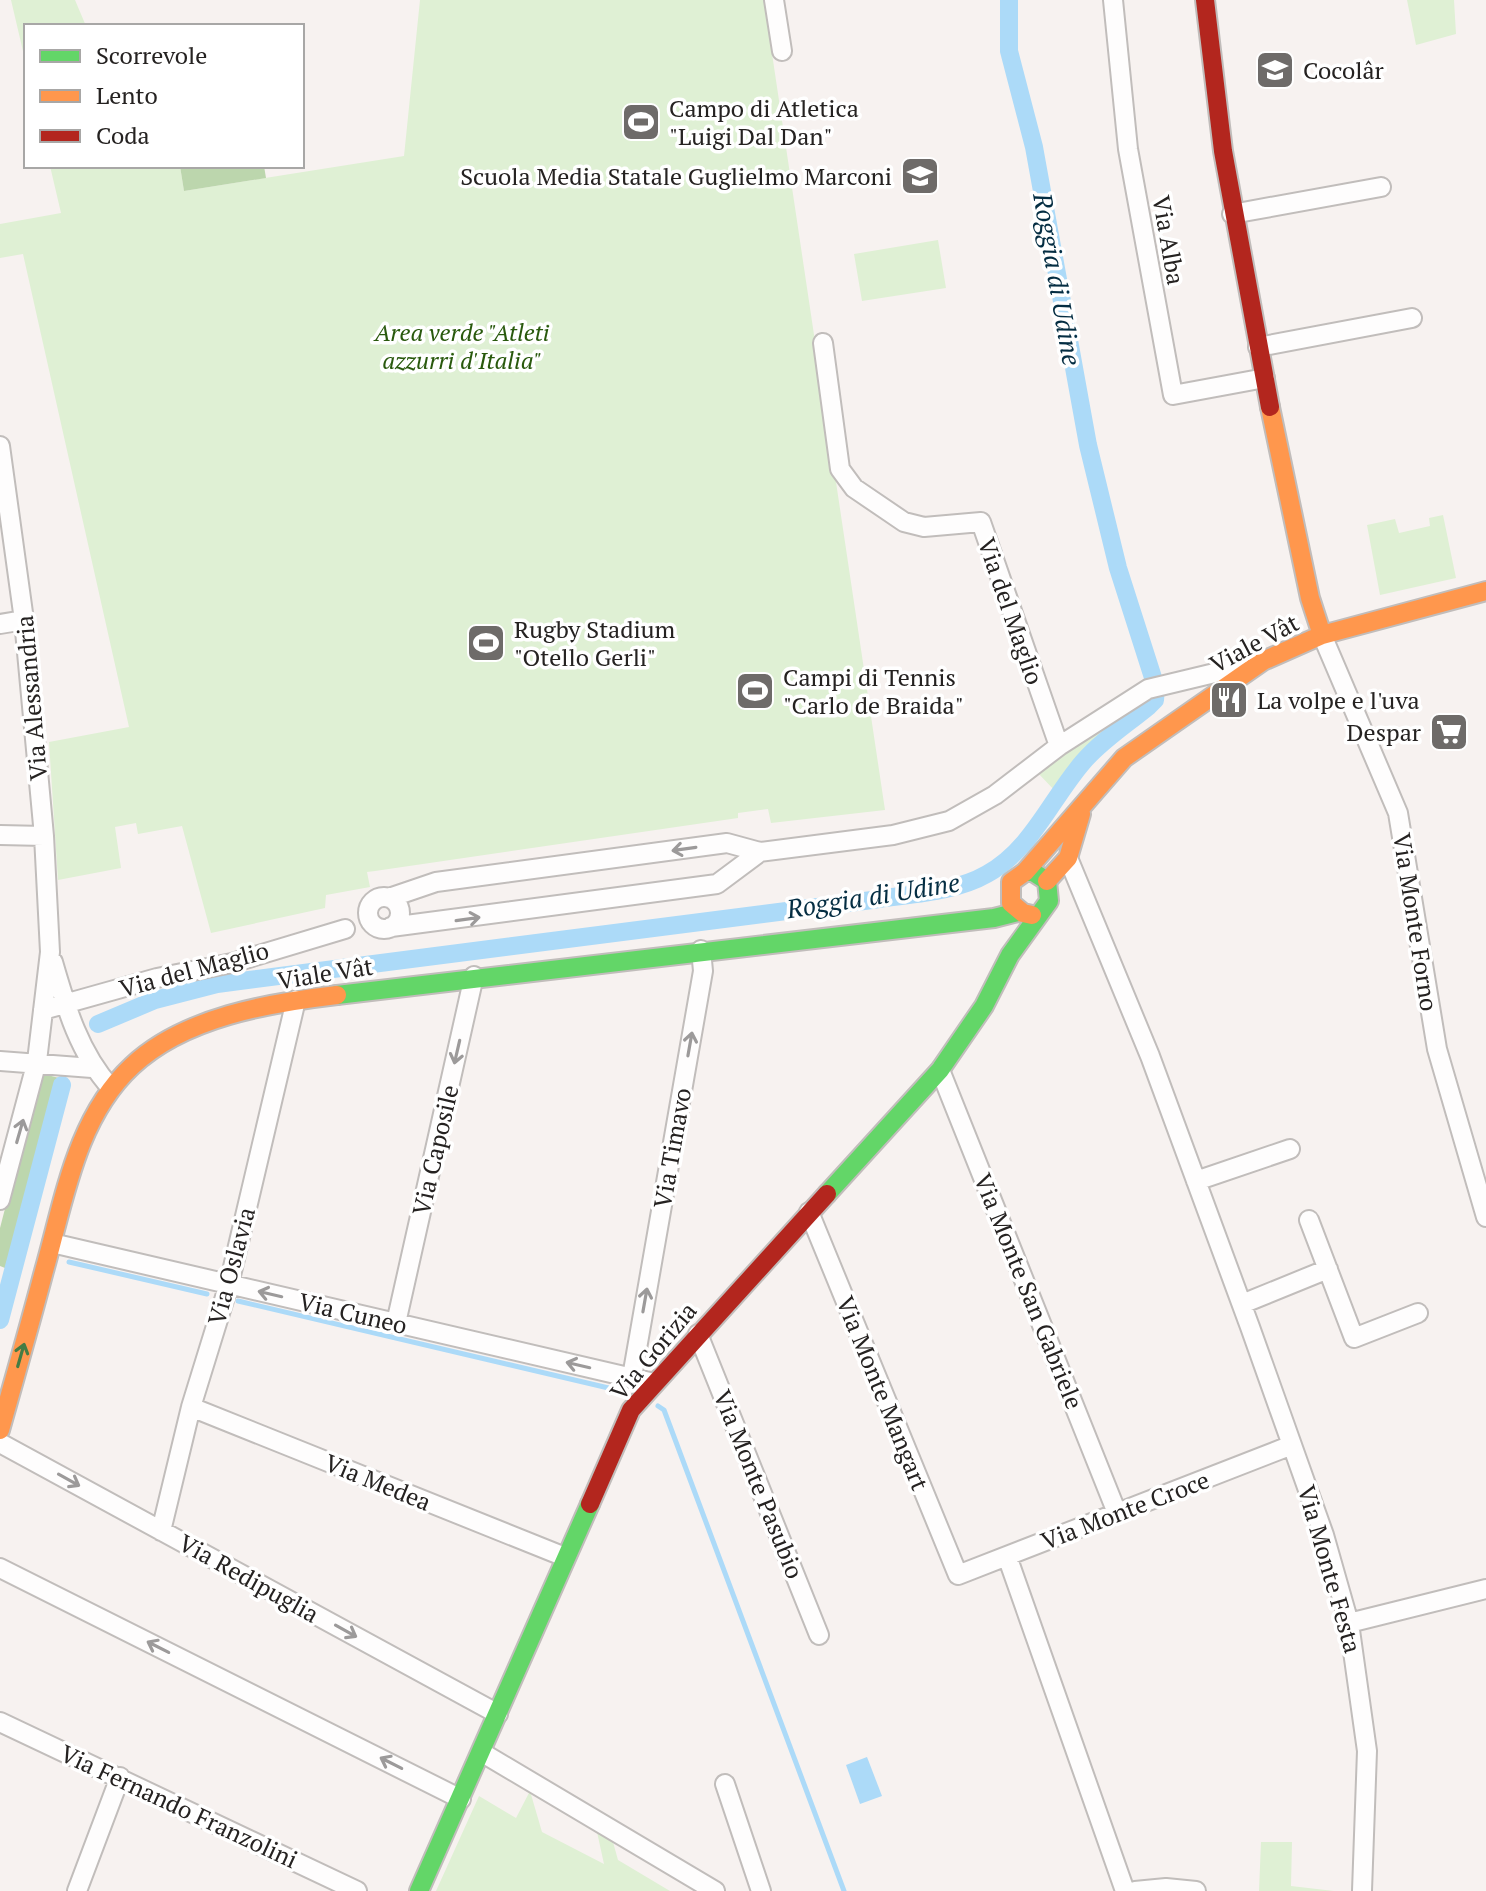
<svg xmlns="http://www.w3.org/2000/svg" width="1486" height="1891" font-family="'PT Serif',serif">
<rect width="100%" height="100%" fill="#f7f2f0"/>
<path fill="#dff0d4" d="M 11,0 L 75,0 L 86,26 L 26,26 L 26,64 Z
M 420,0 L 764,0 L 885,810 L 771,823 L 768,809 L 738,813 L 738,818 L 375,871 L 367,872 L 370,887 L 326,895 L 325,908 L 211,933 L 182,826 L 138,834 L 136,823 L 115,827 L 121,868 L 58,880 L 49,742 L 129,727 L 23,254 L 0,258 L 0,224 L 61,213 L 50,166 L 180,166 L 184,191 L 404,156 Z
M 1407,0 L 1454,0 L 1456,34 L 1416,45 Z
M 938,240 L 946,288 L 862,301 L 854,254 Z
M 1443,515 L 1456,578 L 1380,595 L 1367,525 L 1395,519 L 1399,533 L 1430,526 L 1429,518 Z
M 1151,697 L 1102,732 L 1057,793 L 1037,772 L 1098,728 Z
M 530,1791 L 542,1832 L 604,1864 L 597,1832 L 613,1842 L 618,1860 L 670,1891 L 436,1891 L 479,1796 L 516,1818 Z
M 1261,1842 L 1292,1842 L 1291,1886 L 1334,1891 L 1259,1891 Z"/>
<path fill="#bcd6ad" d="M 180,166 L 264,166 L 266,178 L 184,191 Z
M 40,1073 L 59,1078 L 5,1268 L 0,1266 L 0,1228 Z"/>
<path fill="#acdaf8" d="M 867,1757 L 882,1796 L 860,1804 L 846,1765 Z"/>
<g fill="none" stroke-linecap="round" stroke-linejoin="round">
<path stroke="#acdaf8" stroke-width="5" d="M 16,1258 L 22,1259
M 69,1262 L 207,1294
M 238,1301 L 617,1390
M 658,1406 L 664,1410 L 844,1891"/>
<path stroke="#acdaf8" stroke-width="18" d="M 98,1024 L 155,1000 L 217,984 L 872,900 C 909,894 954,893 987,874 C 1032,849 1051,799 1083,762 C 1102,740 1126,725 1149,706 L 1155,700 L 1156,687 L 1118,568 L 1088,445 L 1034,147 L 1009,51 L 1009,0
M 0,1320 L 62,1085"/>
<defs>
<path id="street" d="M 774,0 L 782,51
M 1113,0 L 1128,149 L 1173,395 L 1265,378
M 1232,214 L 1381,187
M 823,343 L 840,469 L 854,488 L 904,522 L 924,527 L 981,522 L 1059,746
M 1258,347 L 1412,318
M 0,446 L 24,620 L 44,836 L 50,952 L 37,1061 L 0,1200
M 0,624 L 24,620
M 1322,635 L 1398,813 L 1437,1049 L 1486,1217
M 0,835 L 44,836
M 1068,858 L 1150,1056 L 1250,1327 L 1324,1535 L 1349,1623 L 1367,1751 L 1362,1891
M368 913a16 16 0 1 1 32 0a16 16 0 1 1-32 0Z
M 389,898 L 436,882 L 727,843 L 760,852 L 893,835 L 949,821 L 995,795 L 1059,746 L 1148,689 L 1248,665
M 391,927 L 717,884 L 760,852
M 53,962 C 66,1007 79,1053 111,1088
M 43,1010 L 157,978 L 232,963 L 345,929
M 0,1061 L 92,1068
M 940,1070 L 1117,1513
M 1196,1181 L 1290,1149
M 809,1212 L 958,1575 L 1292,1445
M 1309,1220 L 1354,1338 L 1418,1313
M 52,1243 L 654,1383
M 1242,1304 L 1328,1269
M 396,1323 L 474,976
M 698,1334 L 819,1635
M 632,1377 L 703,971 L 701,950
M 191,1407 L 565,1557
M 0,1443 L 498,1714
M 161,1531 L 191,1407 L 229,1284 L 296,1000
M 1007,1556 L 1125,1891
M 0,1568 L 461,1799
M 1349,1623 L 1486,1589
M 0,1722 L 357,1891
M 481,1752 L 715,1891
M 725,1784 L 761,1891
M 77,1891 L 120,1777
M 1135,1891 L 1166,1888 L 1196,1891"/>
<path id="fast" d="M 337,995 L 994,918 L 1018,912
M 827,1194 L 940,1070 L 984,1006 L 1010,955 L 1049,901 L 1047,881 L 1033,872 L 1025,872
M 419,1891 L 590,1504"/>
<path id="slow" d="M 1270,407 L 1310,598 L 1322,635
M 1047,881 L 1068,858 L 1081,814
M 1032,915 L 1023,913 L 1011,903 L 1011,882 L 1025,872 L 1124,758 L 1263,661 L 1322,635 L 1486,591
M 0,1430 C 15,1377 30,1324 44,1271 C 64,1201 76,1118 132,1066 C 184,1017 269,1003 337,995"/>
<path id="jam" d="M 1205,0 L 1223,151 L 1270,407
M 590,1504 L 631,1410 L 827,1194"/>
</defs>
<use href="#street" stroke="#c1bdbb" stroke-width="22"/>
<use href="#fast" stroke="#c1bdbb" stroke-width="22"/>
<use href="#slow" stroke="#c1bdbb" stroke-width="22"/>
<use href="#jam" stroke="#c1bdbb" stroke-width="22"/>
<use href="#street" stroke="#fefdfd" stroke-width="18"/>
<use href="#fast" stroke="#63d668" stroke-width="18"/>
<use href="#slow" stroke="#ff974d" stroke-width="18"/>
<use href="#jam" stroke="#b3261e" stroke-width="18"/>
</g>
<defs><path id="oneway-shaft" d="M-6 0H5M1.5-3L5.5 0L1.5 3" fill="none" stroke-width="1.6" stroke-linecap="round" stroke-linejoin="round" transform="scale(2)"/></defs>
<g stroke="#9c9a9a">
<use href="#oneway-shaft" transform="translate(684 849) rotate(172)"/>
<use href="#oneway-shaft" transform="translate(468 919) rotate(-8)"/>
<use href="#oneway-shaft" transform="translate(690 1044) rotate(-80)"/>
<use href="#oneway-shaft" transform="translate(457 1052) rotate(103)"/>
<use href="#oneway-shaft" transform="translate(20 1131) rotate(-74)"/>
<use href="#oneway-shaft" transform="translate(270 1294) rotate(-167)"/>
<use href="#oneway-shaft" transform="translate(645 1300) rotate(-80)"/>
<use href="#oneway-shaft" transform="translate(578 1365) rotate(-167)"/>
<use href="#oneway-shaft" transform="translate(69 1480) rotate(29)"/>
<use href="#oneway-shaft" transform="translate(346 1631) rotate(29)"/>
<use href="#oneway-shaft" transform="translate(158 1647) rotate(-153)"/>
<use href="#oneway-shaft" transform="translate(391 1763) rotate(-153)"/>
</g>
<use stroke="#447c44" href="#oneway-shaft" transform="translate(21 1355) rotate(-74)"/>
<defs>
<symbol id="school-square" viewBox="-11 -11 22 22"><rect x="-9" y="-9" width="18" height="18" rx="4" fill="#6e6b69" stroke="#fff"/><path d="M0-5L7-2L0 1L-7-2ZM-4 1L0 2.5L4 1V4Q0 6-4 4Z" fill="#fff"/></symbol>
<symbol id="stadium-square" viewBox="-11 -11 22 22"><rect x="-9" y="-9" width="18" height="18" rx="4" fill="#6e6b69" stroke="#fff"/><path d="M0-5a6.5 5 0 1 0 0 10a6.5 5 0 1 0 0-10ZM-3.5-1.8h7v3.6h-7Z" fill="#fff"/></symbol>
<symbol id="restaurant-square" viewBox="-11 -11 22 22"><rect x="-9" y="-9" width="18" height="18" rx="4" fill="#6e6b69" stroke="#fff"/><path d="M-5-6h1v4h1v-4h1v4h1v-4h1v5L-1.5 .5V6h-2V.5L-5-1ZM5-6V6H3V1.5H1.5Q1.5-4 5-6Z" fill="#fff"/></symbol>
<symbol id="supermarket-square" viewBox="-11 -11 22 22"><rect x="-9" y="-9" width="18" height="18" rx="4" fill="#6e6b69" stroke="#fff"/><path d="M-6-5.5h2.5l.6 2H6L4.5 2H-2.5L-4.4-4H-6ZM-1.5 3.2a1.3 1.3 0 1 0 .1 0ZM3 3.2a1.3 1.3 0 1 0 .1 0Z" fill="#fff"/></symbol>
</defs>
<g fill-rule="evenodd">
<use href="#school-square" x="1253" y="48" width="44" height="44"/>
<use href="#stadium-square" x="619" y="100" width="44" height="44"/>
<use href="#school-square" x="898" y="154" width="44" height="44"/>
<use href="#stadium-square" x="464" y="621" width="44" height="44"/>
<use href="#stadium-square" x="733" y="669" width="44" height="44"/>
<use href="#restaurant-square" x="1207" y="678" width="44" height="44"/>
<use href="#supermarket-square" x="1427" y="710" width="44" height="44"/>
</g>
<g text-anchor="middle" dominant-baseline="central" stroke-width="7" stroke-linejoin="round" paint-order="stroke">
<g font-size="24" fill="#252221" stroke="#fff" text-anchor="start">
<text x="1303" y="70">Cocolâr</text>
<text x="669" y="108">Campo di Atletica<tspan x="669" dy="28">"Luigi Dal Dan"</tspan></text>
<text x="892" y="176" text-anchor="end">Scuola Media Statale Guglielmo Marconi</text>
<text x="514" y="629">Rugby Stadium<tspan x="514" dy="28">"Otello Gerli"</tspan></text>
<text x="783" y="677">Campi di Tennis<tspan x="783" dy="28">"Carlo de Braida"</tspan></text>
<text x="1257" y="700">La volpe e l'uva</text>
<text x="1421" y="732" text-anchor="end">Despar</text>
</g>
<g font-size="24" fill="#252221" stroke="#fff">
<text transform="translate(1169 240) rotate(80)">Via Alba</text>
<text transform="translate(1011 611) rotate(71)">Via del Maglio</text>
<text transform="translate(1254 643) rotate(-28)">Viale Vât</text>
<text transform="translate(31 698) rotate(-95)">Via Alessandria</text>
<text transform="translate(1416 922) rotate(81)">Via Monte Forno</text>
<text transform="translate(194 969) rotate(-15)">Via del Maglio</text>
<text transform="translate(325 973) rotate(-9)">Viale Vât</text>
<text transform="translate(672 1148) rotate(-80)">Via Timavo</text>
<text transform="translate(435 1150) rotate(-77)">Via Caposile</text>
<text transform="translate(231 1266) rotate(-75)">Via Oslavia</text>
<text transform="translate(1029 1291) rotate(68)">Via Monte San Gabriele</text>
<text transform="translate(353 1313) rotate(13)">Via Cuneo</text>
<text transform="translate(653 1351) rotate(-50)">Via Gorizia</text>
<text transform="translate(883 1393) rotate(68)">Via Monte Mangart</text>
<text transform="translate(378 1482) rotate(22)">Via Medea</text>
<text transform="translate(759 1484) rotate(68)">Via Monte Pasubio</text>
<text transform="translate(1125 1510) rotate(-21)">Via Monte Croce</text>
<text transform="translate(1330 1569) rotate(74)">Via Monte Festa</text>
<text transform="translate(249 1578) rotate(29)">Via Redipuglia</text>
<text transform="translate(179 1806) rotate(25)">Via Fernando Franzolini</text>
</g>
<g font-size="24" font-style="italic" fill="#29590d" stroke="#fff">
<text x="462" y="332">Area verde "Atleti<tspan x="462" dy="28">azzurri d'Italia"</tspan></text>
</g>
<g font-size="26" font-style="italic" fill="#042d42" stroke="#fff">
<text transform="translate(1058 279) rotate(80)">Roggia di Udine</text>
<text transform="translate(873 895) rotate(-9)">Roggia di Udine</text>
</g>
</g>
<rect x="24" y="24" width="280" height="144" fill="#ffffff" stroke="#a8a7a6" stroke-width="2"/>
<rect x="40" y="50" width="40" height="12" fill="#63d668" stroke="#a8a7a6" stroke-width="2"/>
<text x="96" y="64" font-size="24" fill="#252221">Scorrevole</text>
<rect x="40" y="90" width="40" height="12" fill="#ff974d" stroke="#a8a7a6" stroke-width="2"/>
<text x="96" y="104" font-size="24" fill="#252221">Lento</text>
<rect x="40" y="130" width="40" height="12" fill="#b3261e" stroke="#a8a7a6" stroke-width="2"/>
<text x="96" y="144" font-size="24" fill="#252221">Coda</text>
</svg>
